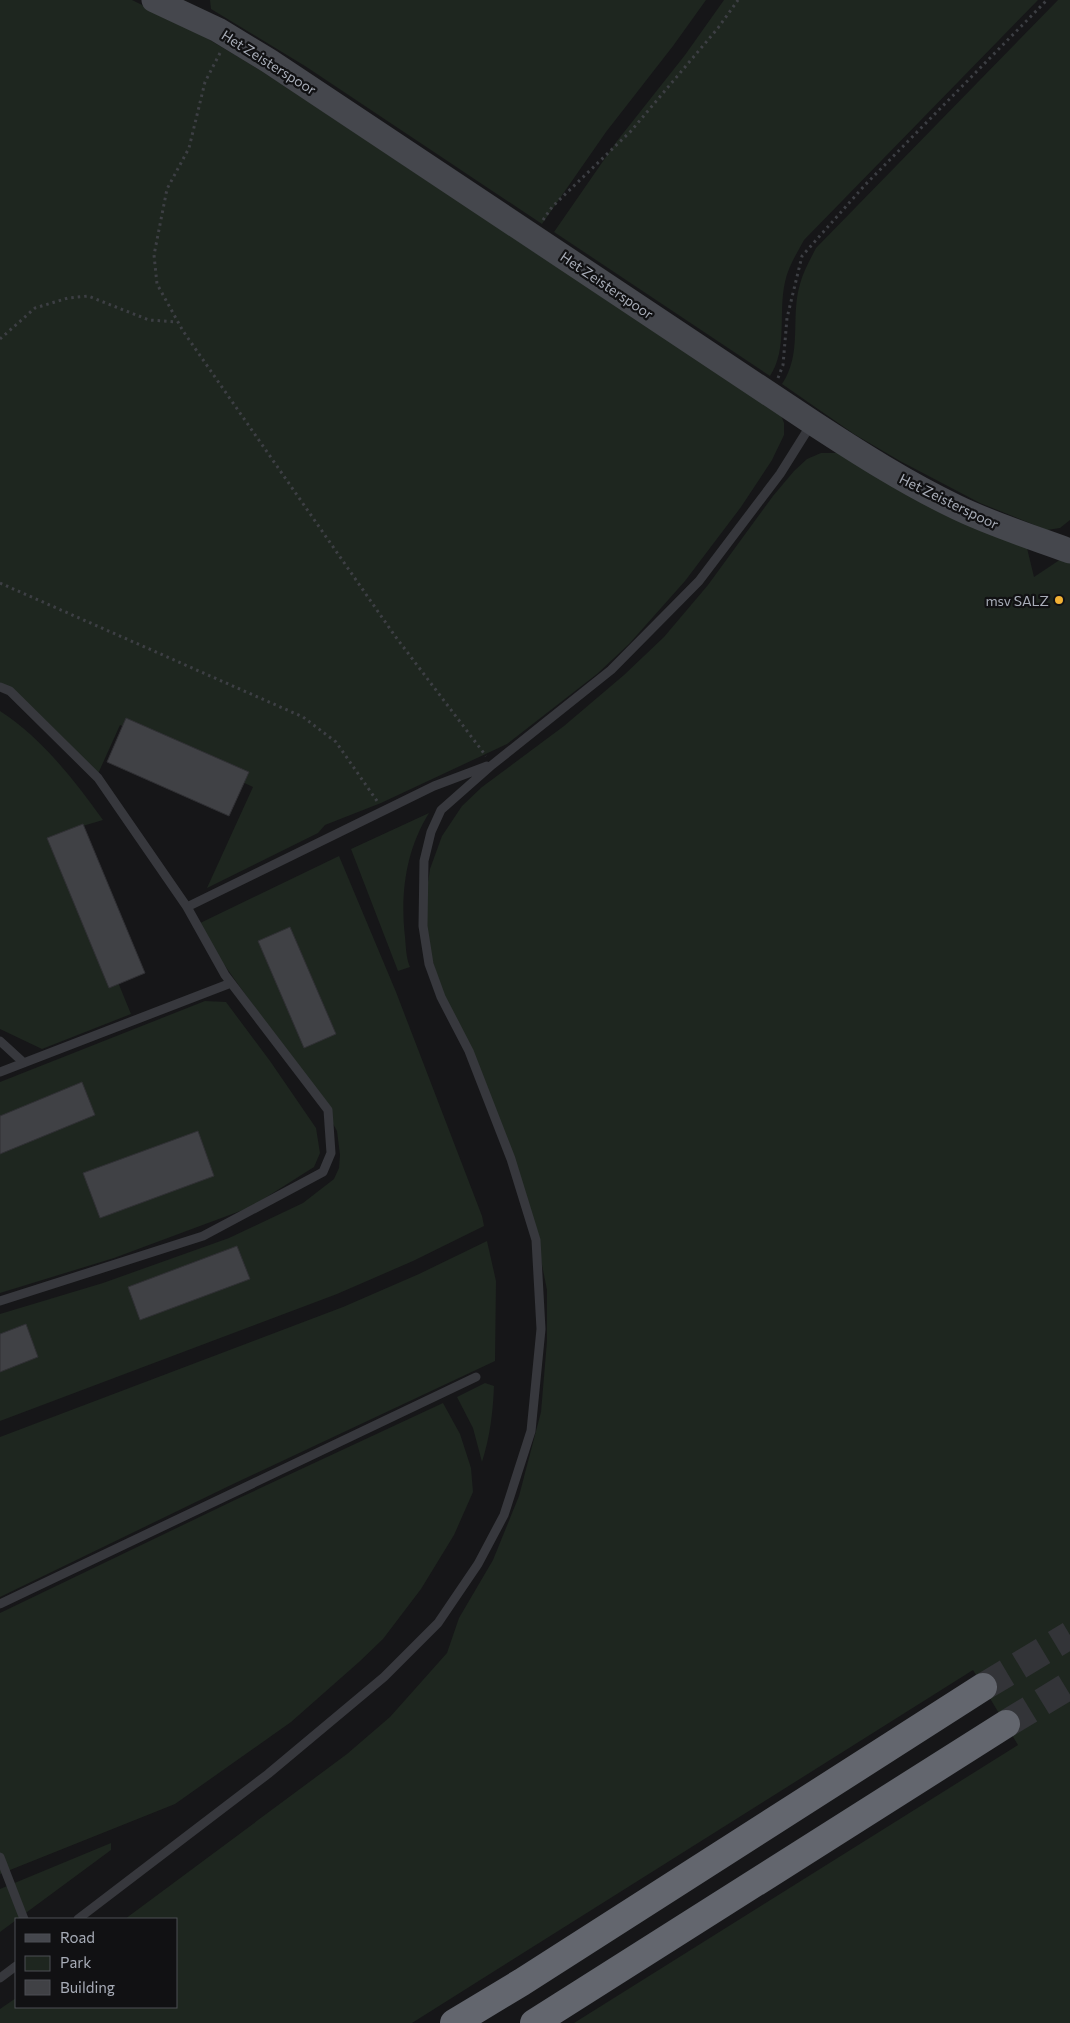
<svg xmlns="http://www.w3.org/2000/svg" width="1070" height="2023" font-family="Commissioner,sans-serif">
<rect width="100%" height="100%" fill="#161618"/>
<path fill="#1e261f" d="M 0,0 L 132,0 L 193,30 L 260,70 L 781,415 L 784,423 L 784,435 L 772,460 L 741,507 L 685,581 L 629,644 L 597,674 L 507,744 L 381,803 L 325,825 L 318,833 L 207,888 L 253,787 L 120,725 L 97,776 L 0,687 Z
M 210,0 L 706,0 L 673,46 L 606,132 L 542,224 L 305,66 L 211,9 Z
M 724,0 L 1038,0 L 804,240 C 797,253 788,267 785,282 C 778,312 788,349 770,376 L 554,232 L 617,141 L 685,55 Z
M 1058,0 L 1070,0 L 1070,520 L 1060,528 L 1047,530 L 980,503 L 900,461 L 854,434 L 782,384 C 803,353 790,317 800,284 C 803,272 810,260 816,248 Z
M 821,453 L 839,453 L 1027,548 L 1034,577 L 1061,559 L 1070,562 L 1070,2023 L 574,2023 L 1018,1745 L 973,1670 L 412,2023 L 0,2023 L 0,2009 L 16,1998 L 16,2007 L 176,2007 L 176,1919 L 125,1919 L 347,1754 L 390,1717 L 447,1653 L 459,1618 L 493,1560 L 519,1496 L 541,1412 L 547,1341 L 547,1290 L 537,1240 L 525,1199 L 445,1001 L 431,956 L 423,915 L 430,869 L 442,836 L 462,806 L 482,787 L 564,726 L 624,675 L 664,637 L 708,585 L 773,496 L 794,471 L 807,459 Z
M 0,711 C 42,738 74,780 103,820 L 86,825 L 58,836 L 131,1014 L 42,1049 L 0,1029 Z
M 429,813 C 406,850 400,893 405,937 C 406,947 406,958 410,967 L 398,971 L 351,849 Z
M 339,856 L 396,992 L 482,1216 L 484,1226 L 413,1261 L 337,1294 L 0,1421 L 0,1314 L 103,1283 L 229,1238 L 303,1203 L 334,1179 L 339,1168 L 340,1155 L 337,1131 L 319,1098 L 196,925 Z
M 205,1001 L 226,1002 L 270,1061 L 316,1128 L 320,1153 L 314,1167 L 251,1207 L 114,1258 L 0,1293 L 0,1082 Z
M 487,1241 L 496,1281 L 495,1361 L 231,1485 L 0,1597 L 0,1437 L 343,1307 L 419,1274 Z
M 485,1383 L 494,1386 C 493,1412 490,1437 482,1462 L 473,1428 L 457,1397 Z
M 443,1403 L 460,1434 L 471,1468 L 473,1492 L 454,1535 L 421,1589 L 383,1639 L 359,1662 L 291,1722 L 175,1804 L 0,1874 L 0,1613 L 237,1499 Z
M 111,1843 L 111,1850 L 0,1932 L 0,1889 Z"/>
<path fill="#404145" stroke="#303034" d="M 126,718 L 249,772 L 229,816 L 107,762 Z
M 83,824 L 145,973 L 109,988 L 47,838 Z
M 290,927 L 336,1034 L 304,1048 L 258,941 Z
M 82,1082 L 95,1115 L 0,1154 L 0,1116 Z
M 198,1131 L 214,1176 L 100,1218 L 83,1173 Z
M 237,1246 L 250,1279 L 140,1320 L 128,1287 Z
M 26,1324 L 38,1357 L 0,1372 L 0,1334 Z"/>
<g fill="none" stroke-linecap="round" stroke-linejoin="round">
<path stroke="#333438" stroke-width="28" stroke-dasharray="28 14" stroke-linecap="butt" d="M 983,1687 L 1070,1635
M 1006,1724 L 1070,1685"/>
<path stroke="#3d3f44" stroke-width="3" stroke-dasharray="2.5 4" stroke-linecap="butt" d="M 220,53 L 205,82 L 189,148 L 167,189 L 154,255 L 157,284 L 183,331 L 395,636 L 486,756
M 543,220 L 552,207 L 631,131 L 718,28 L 738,0
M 0,339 L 35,308 L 68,298 L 88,296 L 149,320 L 177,322
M 778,378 L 783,365 L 787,318 L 802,256 L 865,185 L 1047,0
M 0,583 L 303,717 L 336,742 L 377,801"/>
<path stroke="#37383d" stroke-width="9" d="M 0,687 L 10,691 L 98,778 L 187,907 L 225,975 L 328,1110 L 331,1153 L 323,1172 L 203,1236 L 0,1301
M 187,907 L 434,786 L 487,766
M 0,1041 L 24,1063
M 0,1072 L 231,983
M 0,1604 L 476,1377
M 0,1857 L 24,1919
M 78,1919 L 268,1774 L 384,1677 L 438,1623 L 478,1564 L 504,1515 L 531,1431 L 541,1329 L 536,1240 L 511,1159 L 469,1051 L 441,997 L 429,964 L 423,926 L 424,861 L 431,832 L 441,810 L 492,765 L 611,670 L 699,581 L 780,474 L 812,423
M 0,1978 L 16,1966"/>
<path stroke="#45474d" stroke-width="25" d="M 154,0 L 218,30 L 269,61 L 813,423 C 859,453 906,483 956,507 C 993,525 1032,537 1070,551"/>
<path stroke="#63666e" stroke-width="28" d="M 454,2023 L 522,1982 L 983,1687
M 534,2023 L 1006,1724"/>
</g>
<circle fill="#f2b134" stroke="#111113" stroke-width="2" cx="1059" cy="600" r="5"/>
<g text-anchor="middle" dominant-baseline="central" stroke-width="4.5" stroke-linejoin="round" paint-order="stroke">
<g font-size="14" fill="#a8adb8" stroke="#111113">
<text transform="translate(269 62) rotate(32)">Het Zeisterspoor</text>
<text transform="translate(607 285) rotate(34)">Het Zeisterspoor</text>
<text transform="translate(949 501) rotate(26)">Het Zeisterspoor</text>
</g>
<g font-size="14" fill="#a8adb8" stroke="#111113" text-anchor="end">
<text x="1049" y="600">msv SALZ</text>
</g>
</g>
<rect x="15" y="1918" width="162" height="90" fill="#111113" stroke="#4d4f55"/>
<rect x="25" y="1934" width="25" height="8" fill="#45474d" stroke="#4d4f55"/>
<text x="60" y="1943" font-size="15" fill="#a8adb8">Road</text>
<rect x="25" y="1956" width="25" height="15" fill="#1e261f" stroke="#4d4f55"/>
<text x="60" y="1968" font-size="15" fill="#a8adb8">Park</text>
<rect x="25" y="1980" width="25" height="15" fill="#404145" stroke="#4d4f55"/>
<text x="60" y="1993" font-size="15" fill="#a8adb8">Building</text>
</svg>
